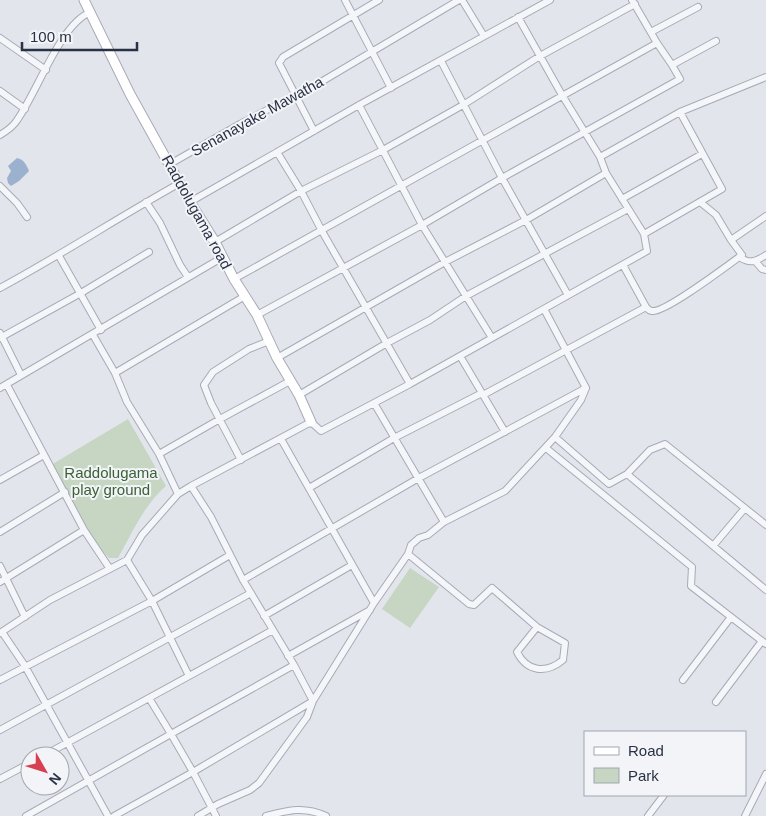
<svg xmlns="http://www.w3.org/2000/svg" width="766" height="816" font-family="Arial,sans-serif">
<rect width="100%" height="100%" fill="#e2e5eb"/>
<path fill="#c6d6c3" d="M 128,419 L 166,486 C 143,506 133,532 118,558 L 109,558 L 97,545 L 51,465 Z
M 410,568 L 439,587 L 410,628 L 382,609 Z"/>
<path fill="#9bb1cd" d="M 17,158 C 24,159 27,166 29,171 L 19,181 L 11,186 L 8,183 L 7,178 L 11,171 L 8,166 Z"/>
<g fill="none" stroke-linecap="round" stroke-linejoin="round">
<defs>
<path id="street" d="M 345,0 L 391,88
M 462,0 L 484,36
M 632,0 L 657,43 L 672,65
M 651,32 L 698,7
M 0,38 L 46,70
M 441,61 L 502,178 L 568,295
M 0,91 L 25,109
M 359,105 L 422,225 L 492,338
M 314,131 L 279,63 L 283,57 L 379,0
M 0,135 C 5,132 11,128 15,123 C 36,96 60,23 91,12
M 277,152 L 301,191 L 323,233 L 410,384
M 600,157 L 680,112 L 766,77
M 170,164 L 240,124 L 321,82 L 459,0
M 0,186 L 17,203 L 27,217
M 622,199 L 702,154
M 146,202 L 160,223 L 180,265 L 188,277
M 190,202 L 359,105 L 550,0
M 700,202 L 716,215 L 731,240
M 644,234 L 722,189 L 680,112
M 215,242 L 301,191 L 383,150 L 463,105 L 540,56 L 635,4
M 59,256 L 101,330
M 739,257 C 750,264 755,262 766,255
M 756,262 L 762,269 L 766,270
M 623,265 L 646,307 C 648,309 649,311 652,311 C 665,313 728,265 742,255 L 731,240 L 766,216
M 234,279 L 657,43
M 0,288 C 61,255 119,217 180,183
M 257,315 L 422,225 L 502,178 L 680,79 L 672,65 L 716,41
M 0,333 L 21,375
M 93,335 L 115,373 L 127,402 L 159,454 L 178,494
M 0,338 L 81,293 L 149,252
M 460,356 L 505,432
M 277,358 L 445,262 L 526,220 L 606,173 L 600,157 L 562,95 L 518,17
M 115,373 L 245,296
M 7,385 L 84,530 L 110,569
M 0,388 L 223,257
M 299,395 L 387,343 L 430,320 L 466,296 L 628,209
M 483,395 L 646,307
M 374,403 L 444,522
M 555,437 L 609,484 L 627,474 L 766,590
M 546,448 L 692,567 L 691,586 L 766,644
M 159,454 L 220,419 L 290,381
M 241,460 L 211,403 L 204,385 L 213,372 L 249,349 L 269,341
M 627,474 L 650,450 L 665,444 L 766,525
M 0,480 L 44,455
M 191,486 L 211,517 L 243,580
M 309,488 L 394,438 L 482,393
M 0,532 L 65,492
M 713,546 L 745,508
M 408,554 L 469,604 L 474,605 L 492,588 L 537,627 L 565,643 L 563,660 C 546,674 527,672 517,652 L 537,627
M 127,560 L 152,601 L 189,676
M 0,566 L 25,617
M 0,582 L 84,530
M 374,603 L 408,554 L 411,545 L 419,538 L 428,535 L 444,522 L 505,491 L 555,437 L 581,400 L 586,388
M 264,616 L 352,565
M 2,632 L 25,666 L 108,816
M 0,633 L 50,600 L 127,560 L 142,535 L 178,494 L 191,486 L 311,422 L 321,431 L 410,384 L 647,251 L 644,234 L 606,173
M 288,656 L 370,610
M 0,680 L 152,601 L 230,555
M 683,680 L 731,617
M 716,702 L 762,641
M 0,730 L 251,593
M 43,756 L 273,630
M 0,779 L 30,763
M 26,816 L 171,734 L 149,698
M 114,816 L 193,772 L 313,701 L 374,603 L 281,439
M 198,816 L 218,804 L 250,790 L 259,783 L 307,717 L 313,701 L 294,665 L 243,580 L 417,479 L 586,388 L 544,309
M 216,816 L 193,772 L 171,734 L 294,665
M 266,816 C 289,810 304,806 326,816
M 648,816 L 664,795
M 745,816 L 766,774"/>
<path id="secondary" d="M 84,0 L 130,94 L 190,202 L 215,242 L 234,279 L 257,315 L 277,358 L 299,395 L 311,422"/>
</defs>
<use href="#street" stroke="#a7abb6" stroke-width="8"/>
<use href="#secondary" stroke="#a7abb6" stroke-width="11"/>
<use href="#street" stroke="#f5f6f9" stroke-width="6"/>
<use href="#secondary" stroke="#fff" stroke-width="9"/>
</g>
<g text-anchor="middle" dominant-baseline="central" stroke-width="4" stroke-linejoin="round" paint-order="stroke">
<g font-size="15" fill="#293144" stroke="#f2f4f8">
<text transform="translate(257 116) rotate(-29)">Senanayake Mawatha</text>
<text transform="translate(197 212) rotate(61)">Raddolugama road</text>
</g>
<g font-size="15" fill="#3b6135" stroke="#f2f4f8">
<text x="111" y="472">Raddolugama<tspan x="111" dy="17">play ground</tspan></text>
</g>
</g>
<rect x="584" y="731" width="162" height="65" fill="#f2f4f8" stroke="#a2a6b0"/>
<rect x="594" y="747" width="25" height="8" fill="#ffffff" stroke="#a2a6b0"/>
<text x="628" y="756" font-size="15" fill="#293144">Road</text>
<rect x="594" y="768" width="25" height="15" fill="#c6d6c3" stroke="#a2a6b0"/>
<text x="628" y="781" font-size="15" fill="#293144">Park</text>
<g transform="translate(45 771) rotate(129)"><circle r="24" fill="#f2f4f8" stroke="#a2a6b0"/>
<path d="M0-4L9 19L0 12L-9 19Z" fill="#d74050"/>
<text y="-8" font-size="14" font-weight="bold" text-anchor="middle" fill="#293144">N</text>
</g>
<path d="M22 42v8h115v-8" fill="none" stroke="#293144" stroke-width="2.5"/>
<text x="30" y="42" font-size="15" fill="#293144" stroke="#f2f4f8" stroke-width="4" paint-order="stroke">100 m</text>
</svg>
